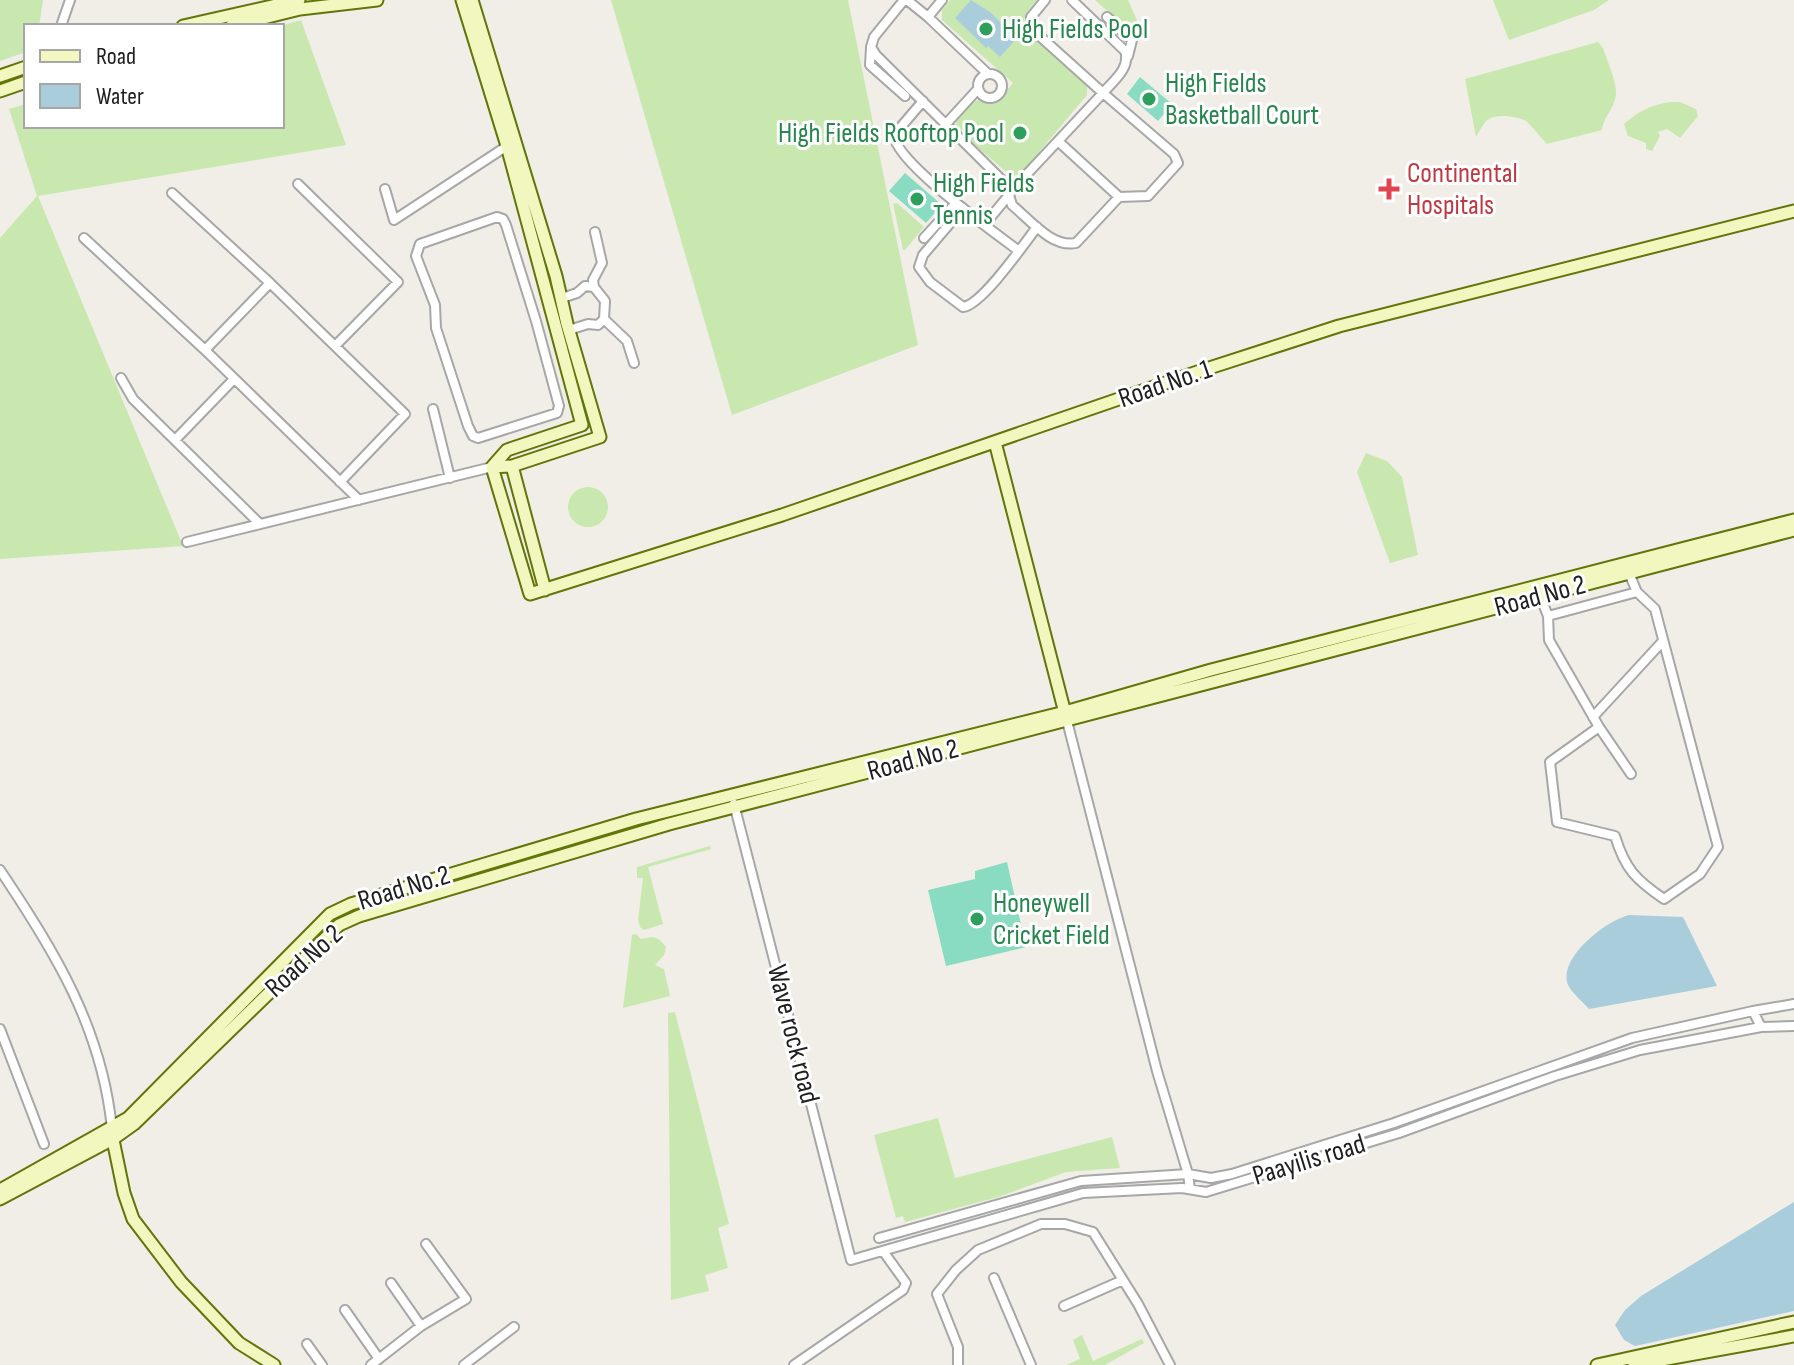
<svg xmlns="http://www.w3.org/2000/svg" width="1794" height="1365" font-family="'Sofia Sans Condensed',sans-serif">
<rect width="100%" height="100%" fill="#f0eee7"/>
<path fill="#c8e8b0" d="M 0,0 L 43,0 L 39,26 L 26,26 L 26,52 L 0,61 Z
M 611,0 L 848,0 L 918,345 L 732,415 Z
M 950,0 L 1037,0 C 1028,10 1020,17 1027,31 L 1087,84 L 1087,95 L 1018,177 L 1011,176 L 955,128 C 956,117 971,102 981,99 L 994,104 L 1013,83 L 942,20 L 942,10 Z
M 1095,0 L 1128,0 L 1140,27 L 1134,35 Z
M 1493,0 L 1609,0 L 1594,10 L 1509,40 Z
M 301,20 L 346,145 L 38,196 L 183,546 L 0,559 L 0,238 L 37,196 L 9,109 L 26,104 L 26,126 L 282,126 L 280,26 Z
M 1598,42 L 1603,48 C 1607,61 1616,79 1616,93 C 1616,107 1603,117 1602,130 L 1547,144 C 1543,140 1529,123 1526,121 C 1517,116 1496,113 1487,120 C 1483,124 1479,132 1476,137 L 1465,79 Z
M 1670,102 L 1680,102 L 1696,109 L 1698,116 L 1680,138 L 1667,129 L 1658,132 L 1660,136 L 1652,151 L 1646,149 L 1646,143 L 1628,136 L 1624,124 C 1639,111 1651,105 1670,102 Z
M 897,203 L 924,227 L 905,250 L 903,250 L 893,204 Z
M 1366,453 L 1387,461 L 1402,477 L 1418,555 L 1390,563 L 1357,472 Z
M568 507a20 20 0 1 1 40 0a20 20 0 1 1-40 0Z
M 710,846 L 711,849 L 648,867 L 663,924 L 644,930 L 640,927 L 638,920 L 643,878 L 637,878 L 637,867 Z
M 636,934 L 641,939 C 654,936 658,936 666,947 L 664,955 L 655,965 L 664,969 L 670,996 L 623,1008 L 632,935 Z
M 675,1012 L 729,1224 L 718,1228 L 728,1268 L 705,1275 L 709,1291 L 671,1300 L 668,1013 Z
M 938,1118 L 955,1178 L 1112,1137 L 1120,1168 L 1066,1172 L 998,1197 L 905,1222 L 903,1216 L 896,1218 L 874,1135 Z
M 1082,1335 L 1093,1361 L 1142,1339 L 1144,1343 L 1105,1365 L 1066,1365 L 1080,1359 L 1073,1340 Z"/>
<path fill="#89dcc1" d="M 1140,77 L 1172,104 L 1158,121 L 1127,94 Z
M 905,173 L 942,205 L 926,223 L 889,191 Z
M 1007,862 L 1026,947 L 946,966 L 928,890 L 975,879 L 975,871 Z"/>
<path fill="#aacddc" d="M 971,0 L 990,12 L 1017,38 L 1000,57 L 988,46 L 986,48 L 955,18 Z
M 1629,915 L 1683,917 L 1717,986 L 1589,1009 C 1583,1002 1572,993 1568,985 C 1557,958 1607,920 1629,915 Z
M 1794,1202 L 1794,1311 L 1635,1346 L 1624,1340 L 1615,1325 L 1625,1310 L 1641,1296 Z"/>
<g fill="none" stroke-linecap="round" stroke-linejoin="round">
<defs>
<path id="street" d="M 904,0 L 874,37 L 871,47 L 876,55 L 1012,190
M 907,0 L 928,17
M 942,0 L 928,17 L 988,74
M 1045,0 L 1031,17 L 1033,30 L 1103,93 L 1012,190 L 1009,195 L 1012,205 C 1030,220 1052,248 1076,243 L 1119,197
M 1107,17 L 1132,40 L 1128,56
M 61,26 L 70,0
M 871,48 L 870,65 L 905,96
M978 86a12 12 0 1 1 24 0a12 12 0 1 1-24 0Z
M 923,101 L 894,135 C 895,162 994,232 1019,251
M 946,124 L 978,89
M 1059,142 L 1119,197 L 1148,196 L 1178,163 L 1174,154 L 1103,93 C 1113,81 1131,68 1125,51 L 1072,0
M 298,184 L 398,282 L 335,346
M 385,189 L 394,220 L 507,146
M 172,193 L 270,283 L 405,414 L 340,482
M 963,208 L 923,255 L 919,267 L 930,282 L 963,307 C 982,305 1024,244 1037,227
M 497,217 L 503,219 L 506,225 L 536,321 L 559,406 L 557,413 L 478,438 L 473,436 L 468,426 L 436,328 L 435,305 L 416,256 L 420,244 Z
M 985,224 L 1009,195
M 595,232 L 602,263 L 593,280 L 594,287 L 605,301 L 604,319 L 627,341 L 634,363
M 84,238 L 205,350 L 359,500
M 924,238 L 956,203
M 562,298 L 577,293 L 585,286 L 594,287
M 569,330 L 588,324 L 598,325 L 604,319
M 205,350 L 270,283
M 121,378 L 133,399 L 260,524
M 433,409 L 450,478
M 175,440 L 234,379
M 187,542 L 492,467
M 1540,596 L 1548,616 L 1549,640 L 1599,727 L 1550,762 L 1557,822 L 1615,836 C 1625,869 1636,880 1664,899 L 1700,874 L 1718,847 L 1655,609 L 1637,592 L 1629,573
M 1548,616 L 1637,592
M 1593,717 L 1663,641
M 1067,721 L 1157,1071 L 1188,1174 L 1190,1189
M 1599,727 L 1631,774
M 734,804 L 851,1260 L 1083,1193 L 1182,1188 L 1206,1192 L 1399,1133 L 1555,1076 L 1640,1050 L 1761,1027
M 0,870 C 55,952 102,1028 112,1129
M 1794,1004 L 1753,1011 L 1761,1027 L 1794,1026
M 0,1029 L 44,1144
M 879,1238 L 1081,1181 L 1188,1174 L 1211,1178 L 1232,1174 L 1394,1123 L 1632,1038 L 1753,1011
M 994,1278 L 1031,1365
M 391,1283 L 421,1326
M 1064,1306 L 1123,1280
M 345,1310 L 379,1359
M 307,1344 L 322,1365
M 371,1365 L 421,1326 L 466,1299 L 426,1244
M 464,1365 L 514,1327
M 794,1365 L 903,1290 L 906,1283 L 883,1251
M 958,1365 L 958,1347 L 937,1294 L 956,1270 L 978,1250 L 1041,1224 L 1065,1224 L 1093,1232 L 1138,1304 L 1170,1365"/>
<path id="secondary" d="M 462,0 L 507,146 L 582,425 L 507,450 L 492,467
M 472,0 L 556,276 L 567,324 L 600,437 L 512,466 L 492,467
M 183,26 L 299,0
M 231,26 L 300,9 L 377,0
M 0,76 L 26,67
M 0,91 L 26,82
M 995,442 L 1066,717
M 512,466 L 545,590
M 492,467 L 530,594 L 782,515 L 1203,370 L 1339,326 L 1794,211
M 112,1135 L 124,1193 L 133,1219 L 181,1282 L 239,1343 L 274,1365
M 0,1190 L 128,1118 L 330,914 L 351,904 L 636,819 L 1065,712 L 1211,670 L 1794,520
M 0,1199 L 113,1139 L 134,1124 L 339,925 L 359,916 L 669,824 L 1794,530
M 1597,1365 L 1794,1322
M 1634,1365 L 1794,1336"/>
</defs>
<use href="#street" stroke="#a7a7a7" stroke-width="12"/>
<use href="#secondary" stroke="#627509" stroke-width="15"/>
<use href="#street" stroke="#fff" stroke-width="8"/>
<use href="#secondary" stroke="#f1f7be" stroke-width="11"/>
</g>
<g fill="#2e9e5b" stroke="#fff" stroke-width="3">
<circle cx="986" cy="29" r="8"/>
<circle cx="1149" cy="99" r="8"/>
<circle cx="1020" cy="133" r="8"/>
<circle cx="917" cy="199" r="8"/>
<circle cx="977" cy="919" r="8"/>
</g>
<path fill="#e0444e" stroke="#fff" stroke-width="3" d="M1385 177h8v8h8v8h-8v8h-8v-8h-8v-8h8z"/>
<g text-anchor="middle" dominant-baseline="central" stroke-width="6" stroke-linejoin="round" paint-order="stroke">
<g font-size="28" fill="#27864d" stroke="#fff" text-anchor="start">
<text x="1002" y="29">High Fields Pool</text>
<text x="1165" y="83">High Fields<tspan x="1165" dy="32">Basketball Court</tspan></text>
<text x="1004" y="133" text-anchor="end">High Fields Rooftop Pool</text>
<text x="933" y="183">High Fields<tspan x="933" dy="32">Tennis</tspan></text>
<text x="993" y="903">Honeywell<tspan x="993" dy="32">Cricket Field</tspan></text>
</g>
<g font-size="28" fill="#be3a42" stroke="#fff" text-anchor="start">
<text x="1407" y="173">Continental<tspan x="1407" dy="32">Hospitals</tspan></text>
</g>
<g font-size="28" fill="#202020" stroke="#fff">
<text transform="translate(1165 384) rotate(-19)">Road No. 1</text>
<text transform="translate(1540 596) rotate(-15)">Road No 2</text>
<text transform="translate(913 760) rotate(-15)">Road No 2</text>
<text transform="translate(404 888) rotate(-17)">Road No.2</text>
<text transform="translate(304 961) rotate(-42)">Road No 2</text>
<text transform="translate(793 1034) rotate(76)">Wave rock road</text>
<text transform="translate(1309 1160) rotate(-17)">Paayilis road</text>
</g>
</g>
<rect x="24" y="24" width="260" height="104" fill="#ffffff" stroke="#a6a6a6" stroke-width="2"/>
<rect x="40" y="50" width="40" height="12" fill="#f1f7be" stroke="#a6a6a6" stroke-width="2"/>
<text x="96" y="64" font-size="24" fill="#202020">Road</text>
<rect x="40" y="84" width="40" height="24" fill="#aacddc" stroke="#a6a6a6" stroke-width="2"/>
<text x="96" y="104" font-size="24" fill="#202020">Water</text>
</svg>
